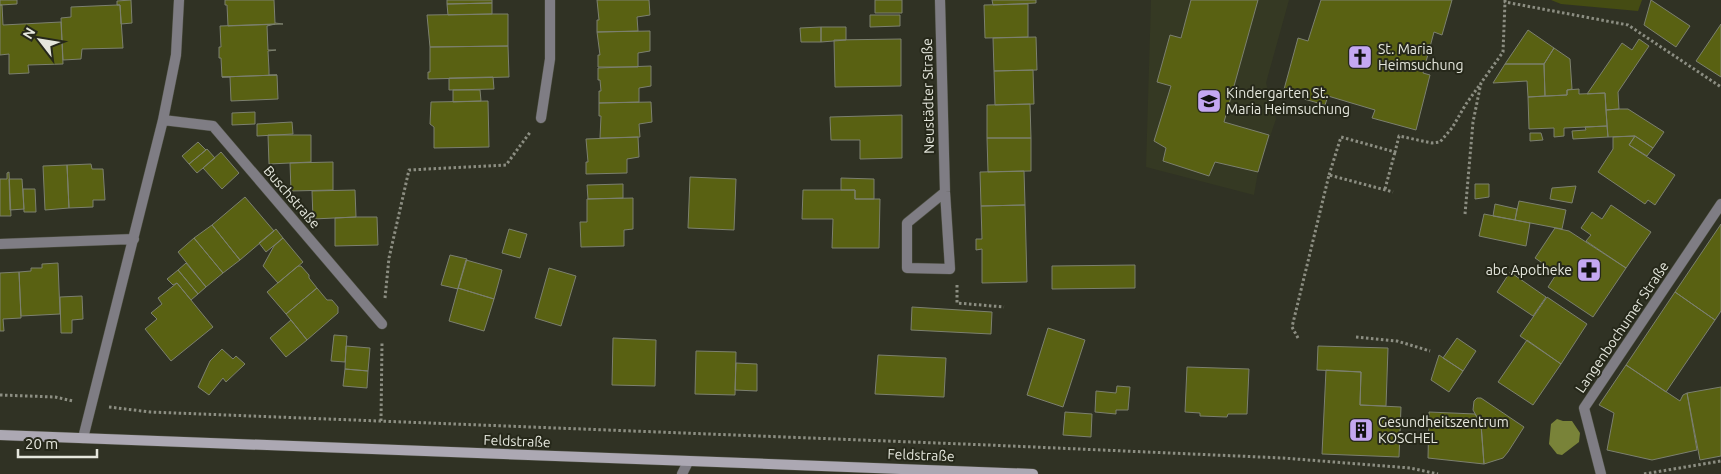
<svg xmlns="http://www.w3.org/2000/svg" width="1721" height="474" font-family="Ubuntu,sans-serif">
<rect width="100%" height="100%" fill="#303224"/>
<path fill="#353923" d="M 1151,0 L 1289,0 L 1266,83 L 1276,119 L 1258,172 L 1254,195 L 1146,167 Z"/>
<path fill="#454c13" d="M 1551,0 L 1642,0 L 1638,11 L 1561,4 Z"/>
<path fill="#798339" d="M 1557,419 L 1563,421 L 1572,421 L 1580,433 L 1579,442 L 1562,455 L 1557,454 L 1549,444 L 1551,424 Z"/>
<path fill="#596112" stroke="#7c806f" d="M 0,0 L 17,0 L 17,4 L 0,5 Z
M 131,0 L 132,23 L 121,24 L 120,5 L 117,5 L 117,1 Z
M 225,0 L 274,0 L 275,23 L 283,24 L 228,26 L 227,5 L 225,5 Z
M 447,0 L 492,0 L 492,3 L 447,4 Z
M 597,0 L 649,0 L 650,15 L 637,17 L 638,31 L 597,32 L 597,20 L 599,20 Z
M 875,0 L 902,0 L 902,13 L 875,13 Z
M 992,0 L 1036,0 L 1036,3 L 993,5 Z
M 1191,0 L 1258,0 L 1224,122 L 1269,135 L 1258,172 L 1215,162 L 1209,176 L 1163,161 L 1166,148 L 1154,141 L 1171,86 L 1157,82 L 1170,35 L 1181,38 Z
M 1321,0 L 1452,0 L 1442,35 L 1434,32 L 1423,73 L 1430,75 L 1416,130 L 1372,118 L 1375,110 L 1328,96 L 1325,105 L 1283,93 L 1298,38 L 1308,41 Z
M 1651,0 L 1690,26 L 1676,47 L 1644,25 Z
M 492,3 L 492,14 L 448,15 L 447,4 Z
M 1028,4 L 1028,37 L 985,38 L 984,5 Z
M 0,5 L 2,5 L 3,25 L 61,22 L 63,64 L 28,65 L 29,73 L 9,74 L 9,54 L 0,55 Z
M 117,5 L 120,5 L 123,48 L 82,49 L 81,59 L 63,60 L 61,18 L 71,17 L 71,7 Z
M 492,14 L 508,14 L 508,46 L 430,47 L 427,15 Z
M 870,15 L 900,15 L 900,26 L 870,27 Z
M 275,24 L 267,26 L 268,50 L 276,50 L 268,51 L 269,70 L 269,75 L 277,75 L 222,77 L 221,58 L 219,58 L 219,47 L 221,47 L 220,26 Z
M 1721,24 L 1721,77 L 1696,61 Z
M 821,27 L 846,27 L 846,40 L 821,42 Z
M 821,27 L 821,42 L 801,42 L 800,28 Z
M 1528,30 L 1554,48 L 1544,64 L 1505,64 Z
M 650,31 L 650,51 L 638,53 L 638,67 L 598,67 L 598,55 L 600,55 L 597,32 Z
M 1036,37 L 1037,70 L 994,71 L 993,38 Z
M 901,39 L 901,86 L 835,87 L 834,40 Z
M 1639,39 L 1649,46 L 1618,92 L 1619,109 L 1606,110 L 1605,93 L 1587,94 L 1622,43 L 1632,50 Z
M 508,46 L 509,77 L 428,79 L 428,72 L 430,72 L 430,47 Z
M 1554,48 L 1570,59 L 1572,89 L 1567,90 L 1567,95 L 1545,96 L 1544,64 Z
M 1505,64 L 1544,64 L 1545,96 L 1528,97 L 1527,81 L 1493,83 Z
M 651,66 L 651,86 L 639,88 L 639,102 L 599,103 L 599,91 L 601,91 L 600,80 L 598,80 L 598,68 Z
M 1033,70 L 1034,104 L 995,105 L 994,71 Z
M 277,75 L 278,99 L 231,101 L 230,77 L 222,77 Z
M 493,77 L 494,89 L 449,90 L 449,78 Z
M 1579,89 L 1579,94 L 1605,93 L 1607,126 L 1564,128 L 1564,136 L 1554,137 L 1554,128 L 1529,129 L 1528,97 L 1567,95 L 1567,90 Z
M 453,90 L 480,90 L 481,101 L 453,102 Z
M 488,101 L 489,147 L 434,148 L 434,127 L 430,124 L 431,102 Z
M 651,102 L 652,122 L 639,124 L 640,137 L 600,138 L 601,116 L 599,116 L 599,103 Z
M 1030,104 L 1031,138 L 987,138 L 987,105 Z
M 1619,109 L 1628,109 L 1664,132 L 1653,148 L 1635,136 L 1608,137 L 1606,110 Z
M 255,112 L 255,124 L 232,125 L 232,113 Z
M 902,115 L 902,158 L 860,159 L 860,140 L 831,140 L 830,117 Z
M 292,122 L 293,134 L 257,136 L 257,124 Z
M 1607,126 L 1608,137 L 1573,139 L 1572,131 L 1586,130 L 1585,127 Z
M 1530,133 L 1541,133 L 1543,140 L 1530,141 Z
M 268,135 L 311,135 L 311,162 L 269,164 Z
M 1635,136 L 1629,145 L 1675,175 L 1655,205 L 1648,200 L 1645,204 L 1598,172 L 1613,149 L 1613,137 Z
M 1635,136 L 1653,148 L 1647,156 L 1629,145 Z
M 638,137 L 639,157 L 627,159 L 627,173 L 586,174 L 586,162 L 588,162 L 586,139 Z
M 987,138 L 1031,138 L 1031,171 L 988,172 Z
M 198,142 L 206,150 L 189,164 L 182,156 Z
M 207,149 L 215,158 L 197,173 L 189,164 Z
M 221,152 L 239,173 L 222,189 L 203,168 Z
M 333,162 L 333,190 L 291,191 L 290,163 Z
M 91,164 L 92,169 L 103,169 L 105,200 L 93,200 L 93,207 L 69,208 L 67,165 Z
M 67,165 L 69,208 L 45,210 L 43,166 Z
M 1024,171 L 1025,205 L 981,206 L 980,172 Z
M 9,172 L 11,216 L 0,216 L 0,179 L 7,179 L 7,173 Z
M 690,177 L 736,179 L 734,230 L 688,228 Z
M 841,178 L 874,179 L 874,199 L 855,199 L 855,190 L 841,190 Z
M 9,179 L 22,179 L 24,209 L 10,210 Z
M 623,184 L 623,198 L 588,199 L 587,185 Z
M 1475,184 L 1489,184 L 1489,197 L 1475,199 Z
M 1576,186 L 1572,203 L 1550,199 L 1552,188 Z
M 23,189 L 35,189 L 36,212 L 24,212 Z
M 355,190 L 356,217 L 313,219 L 312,191 Z
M 803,190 L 855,190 L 855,199 L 880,199 L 879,248 L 832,248 L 833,219 L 802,219 Z
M 245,197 L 274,231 L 240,260 L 212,225 Z
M 633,198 L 633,229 L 624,230 L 624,246 L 581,247 L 580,222 L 587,222 L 587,199 Z
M 1519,201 L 1566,210 L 1562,229 L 1515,220 Z
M 1495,204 L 1517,209 L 1515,220 L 1493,216 Z
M 1025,205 L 1027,282 L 982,283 L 982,249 L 976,250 L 976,239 L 982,239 L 981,206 Z
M 1611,205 L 1651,232 L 1626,268 L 1586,241 L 1591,235 L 1581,228 L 1592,212 L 1602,219 Z
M 1484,214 L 1530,223 L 1526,246 L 1479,236 Z
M 356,217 L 377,217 L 378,245 L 335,246 L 335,218 Z
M 1721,224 L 1721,311 L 1715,320 L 1675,292 Z
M 212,225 L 240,260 L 223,273 L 194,238 Z
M 1555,228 L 1569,231 L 1626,268 L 1593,317 L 1548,287 L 1557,273 L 1535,258 Z
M 276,229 L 283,238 L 266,252 L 259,243 Z
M 509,229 L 527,234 L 520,258 L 502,253 Z
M 194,238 L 223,273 L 206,287 L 178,252 Z
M 283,238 L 303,262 L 278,283 L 263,266 L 274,246 Z
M 450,255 L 467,259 L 458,289 L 441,285 Z
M 466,260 L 502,270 L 494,299 L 458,288 Z
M 58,263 L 60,314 L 21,316 L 19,272 L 31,271 L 31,268 L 42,268 L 42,264 Z
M 186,263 L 206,287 L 198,294 L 178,270 Z
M 1135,265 L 1135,288 L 1052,289 L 1052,266 Z
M 298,266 L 301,266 L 309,275 L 309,278 L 317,288 L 286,314 L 267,292 Z
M 549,268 L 576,276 L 561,326 L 535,318 Z
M 178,270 L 198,294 L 191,300 L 177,283 L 173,285 L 167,279 Z
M 19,272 L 21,318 L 3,319 L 4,331 L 0,331 L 0,273 Z
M 1510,272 L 1546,297 L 1533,316 L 1497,292 Z
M 177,283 L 213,327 L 171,361 L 145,329 L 157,319 L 151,313 L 162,304 L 158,298 Z
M 317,288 L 327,300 L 332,300 L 338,307 L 338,313 L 307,340 L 286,314 Z
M 458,288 L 494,299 L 484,331 L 449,321 Z
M 1675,292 L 1715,320 L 1666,392 L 1626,365 Z
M 82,296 L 83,319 L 72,320 L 72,333 L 61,333 L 60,297 Z
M 1547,297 L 1587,324 L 1561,364 L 1520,336 Z
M 912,307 L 992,312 L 991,334 L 911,330 Z
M 291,320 L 307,340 L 286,357 L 270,338 Z
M 1048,328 L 1085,340 L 1063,407 L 1027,395 Z
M 334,335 L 347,336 L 345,362 L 331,361 Z
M 613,338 L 656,340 L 655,386 L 612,385 Z
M 1457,338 L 1476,351 L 1463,371 L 1443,358 Z
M 1527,340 L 1561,364 L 1533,405 L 1498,382 Z
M 346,346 L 370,348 L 368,371 L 345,369 Z
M 1318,346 L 1388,348 L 1386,406 L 1360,405 L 1361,372 L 1317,370 Z
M 222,349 L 233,359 L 236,356 L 245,364 L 226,382 L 223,378 L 209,395 L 198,387 L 210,361 Z
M 696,351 L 736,352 L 735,395 L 695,394 Z
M 878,355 L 946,358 L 944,397 L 875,394 Z
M 1439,355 L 1463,371 L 1449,392 L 1431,380 Z
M 736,363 L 757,364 L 757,391 L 735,390 Z
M 1626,365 L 1680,401 L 1683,395 L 1687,393 L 1697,450 L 1652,460 L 1607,450 L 1614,413 L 1599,405 Z
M 1187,367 L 1249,369 L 1247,414 L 1228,414 L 1227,417 L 1200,416 L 1200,413 L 1185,412 Z
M 345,369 L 368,371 L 367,388 L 343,386 Z
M 1326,370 L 1361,372 L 1360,405 L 1401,407 L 1399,457 L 1322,454 Z
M 1117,386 L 1130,387 L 1128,410 L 1116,410 L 1116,414 L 1095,412 L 1096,391 L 1116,393 Z
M 1721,387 L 1721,456 L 1700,460 L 1687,393 Z
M 1477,398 L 1481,398 L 1524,427 L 1508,452 L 1503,458 L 1484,464 L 1481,424 L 1473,410 L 1474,401 Z
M 1065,412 L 1092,414 L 1091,437 L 1063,435 Z
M 1429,412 L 1475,414 L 1481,424 L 1484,464 L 1428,458 Z"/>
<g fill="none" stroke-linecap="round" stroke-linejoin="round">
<defs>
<path id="pedestrian" d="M 1601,474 L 1584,408 L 1721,204"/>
<path id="minor" d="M 940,0 L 945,192 L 950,269 L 907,268 L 907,223 L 945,192
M 541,118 L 550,59 L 550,0
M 163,120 L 213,126 L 382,324
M 0,244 L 134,239
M 83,438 L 163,120 L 176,55 L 179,0
M 682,474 L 688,462"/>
<path id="secondary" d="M 0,435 L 1033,474"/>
</defs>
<use href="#pedestrian" stroke="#4d4f42" stroke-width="11"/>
<use href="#minor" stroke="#4d4f42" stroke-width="11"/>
<use href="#secondary" stroke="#4d4f42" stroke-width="11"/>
<path stroke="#8c8e82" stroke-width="3" stroke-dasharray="2.5 2.5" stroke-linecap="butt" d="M 1505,0 L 1505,2 L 1628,25 L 1721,87
M 1329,175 L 1341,137 L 1395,152 L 1399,136 L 1432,143 L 1440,142 L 1452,128 L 1466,104 L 1481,83
M 1385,189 L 1395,152
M 1465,214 L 1473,122 L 1481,83 L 1503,52 L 1505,2
M 957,285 L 957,303 L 1004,307
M 385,298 L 389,258 L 409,170 L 506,165 L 531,131
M 1356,337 L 1397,341 L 1430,351
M 1298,338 L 1292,327 L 1329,175 L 1393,192
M 0,395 L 55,397 L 73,401
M 109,407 L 150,412 L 988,445 L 1283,458 L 1410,468 L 1438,474
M 381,421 L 382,342
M 1644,474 L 1721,461"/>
<use href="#pedestrian" stroke="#7f7d84" stroke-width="10"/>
<use href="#minor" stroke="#7f7d84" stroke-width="10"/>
<use href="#secondary" stroke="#aca8b3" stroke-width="10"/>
</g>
<defs>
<symbol id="church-square" viewBox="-11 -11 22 22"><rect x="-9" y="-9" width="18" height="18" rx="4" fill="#c4a7f1" stroke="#26281a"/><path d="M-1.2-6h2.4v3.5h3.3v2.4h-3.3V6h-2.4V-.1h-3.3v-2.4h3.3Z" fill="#111"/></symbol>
<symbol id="school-square" viewBox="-11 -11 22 22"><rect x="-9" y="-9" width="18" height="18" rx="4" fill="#c4a7f1" stroke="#26281a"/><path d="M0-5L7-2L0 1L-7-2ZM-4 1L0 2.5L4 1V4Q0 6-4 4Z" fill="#111"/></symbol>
<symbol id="pharmacy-square" viewBox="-11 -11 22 22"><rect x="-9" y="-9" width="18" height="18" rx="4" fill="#c4a7f1" stroke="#26281a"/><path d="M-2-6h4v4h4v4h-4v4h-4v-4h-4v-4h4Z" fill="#111"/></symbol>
<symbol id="building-square" viewBox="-11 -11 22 22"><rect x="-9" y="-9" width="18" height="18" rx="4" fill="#c4a7f1" stroke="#26281a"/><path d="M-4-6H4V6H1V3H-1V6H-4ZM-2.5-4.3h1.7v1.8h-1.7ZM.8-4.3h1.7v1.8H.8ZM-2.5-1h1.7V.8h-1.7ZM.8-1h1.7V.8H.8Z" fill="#111"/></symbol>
</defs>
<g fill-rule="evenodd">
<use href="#church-square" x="1346" y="43" width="28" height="28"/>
<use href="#school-square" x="1195" y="87" width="28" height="28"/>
<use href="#pharmacy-square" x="1575" y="256" width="28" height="28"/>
<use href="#building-square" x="1347" y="416" width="28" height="28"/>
</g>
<g text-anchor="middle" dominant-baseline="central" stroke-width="4" stroke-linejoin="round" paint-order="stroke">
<g font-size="14" fill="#e5e7dd" stroke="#26281a" text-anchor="start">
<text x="1378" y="49">St. Maria<tspan x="1378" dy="16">Heimsuchung</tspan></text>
<text x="1226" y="93">Kindergarten St.<tspan x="1226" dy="16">Maria Heimsuchung</tspan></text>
<text x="1572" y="270" text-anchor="end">abc Apotheke</text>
<text x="1378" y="422">Gesundheitszentrum<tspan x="1378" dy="16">KOSCHEL</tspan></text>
</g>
<g font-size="14" fill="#e5e7dd" stroke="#26281a">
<text transform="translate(928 96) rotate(-91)">Neustädter Straße</text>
<text transform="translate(292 197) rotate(49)">Buschstraße</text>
<text transform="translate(1622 327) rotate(-56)">Langenbochumer Straße</text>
<text transform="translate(517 441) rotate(2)">Feldstraße</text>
<text transform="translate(921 455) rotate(2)">Feldstraße</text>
</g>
</g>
<g transform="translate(40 40) rotate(301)" stroke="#26281a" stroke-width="4" paint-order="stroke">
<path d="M0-4L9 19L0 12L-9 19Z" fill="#e5e7dd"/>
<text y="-8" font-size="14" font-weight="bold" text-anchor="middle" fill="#e5e7dd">N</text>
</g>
<path d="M18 449v8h79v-8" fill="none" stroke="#e5e7dd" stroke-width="2.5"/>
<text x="25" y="449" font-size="15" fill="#e5e7dd" stroke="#26281a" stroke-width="4" paint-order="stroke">20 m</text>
</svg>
